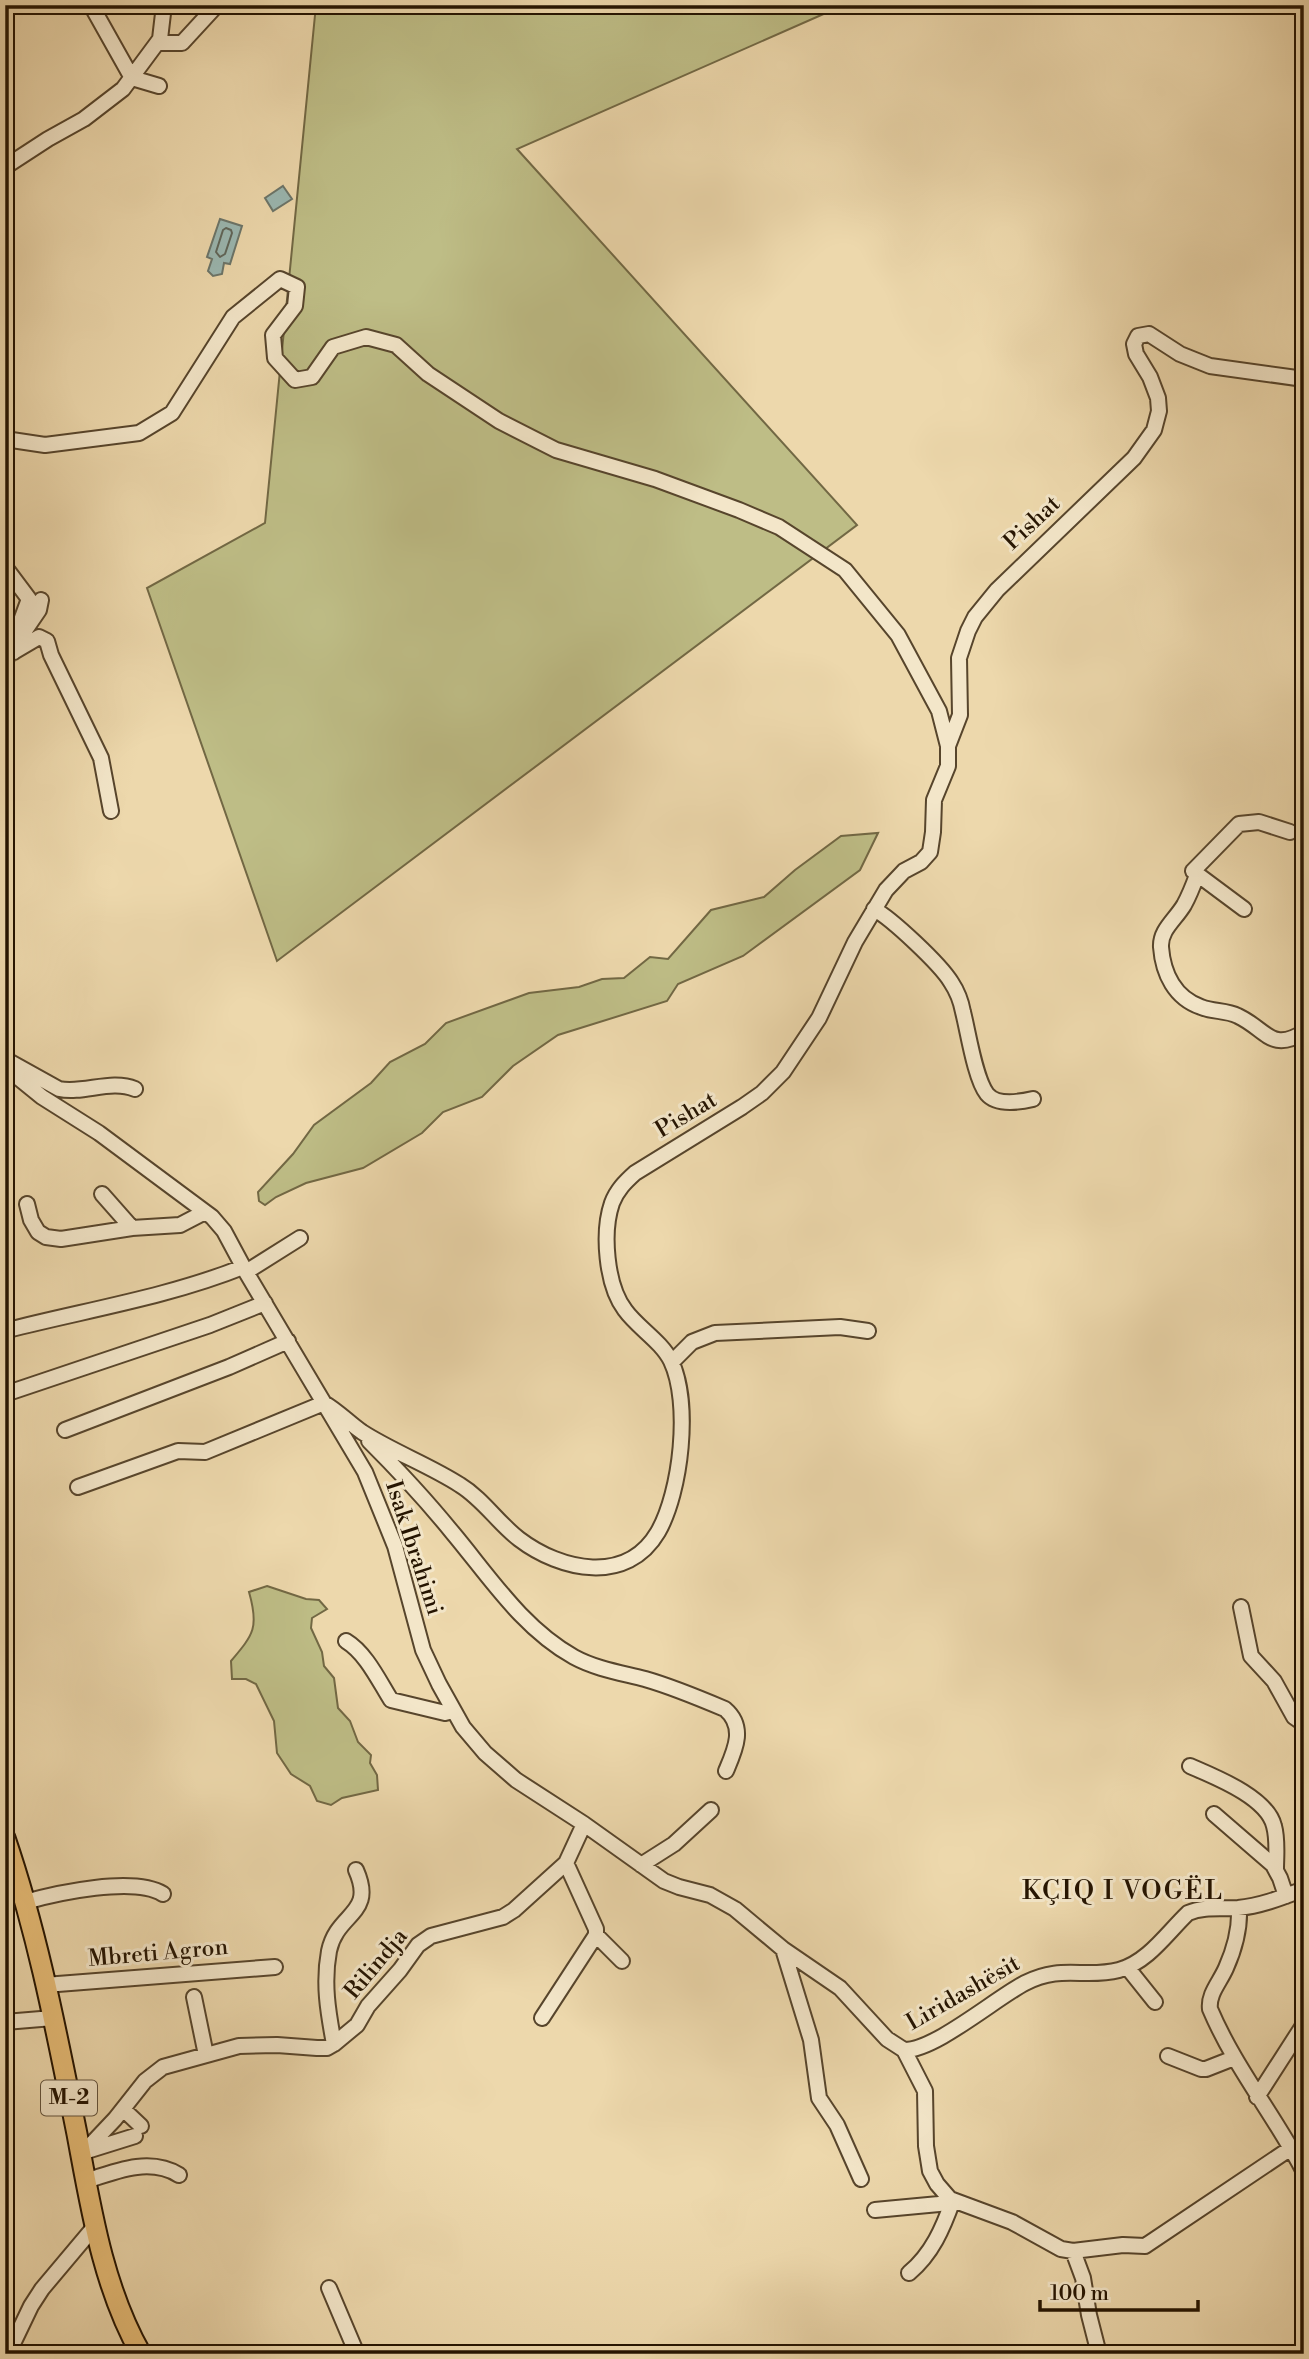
<svg xmlns="http://www.w3.org/2000/svg" width="1309" height="2359" font-family="'Libre Bodoni',serif">
<rect width="100%" height="100%" fill="#edd8ac"/>
<filter id="stains"><feTurbulence type="fractalNoise" baseFrequency=".00286" numOctaves="4"/><feColorMatrix values="0 0 0 0 .2 0 0 0 0 .09 0 0 0 0 .02 0 0 0 .5 -.17"/></filter>
<radialGradient id="worn" r=".72"><stop offset=".6" stop-color="#630" stop-opacity="0"/><stop offset="1" stop-color="#630" stop-opacity=".3"/></radialGradient>
<path fill="#bebd86" stroke="#726844" stroke-width="2" d="M 316,5 L 844,5 L 517,149 L 857,525 L 277,961 L 147,588 L 265,523 Z
M 878,833 L 860,870 L 743,956 L 678,984 L 667,1001 L 558,1035 L 513,1066 L 482,1097 L 443,1112 L 422,1133 L 363,1168 L 306,1183 L 276,1197 L 265,1205 L 259,1201 L 258,1192 L 293,1154 L 314,1125 L 371,1083 L 390,1062 L 425,1044 L 446,1023 L 529,993 L 579,987 L 602,979 L 624,978 L 650,957 L 668,959 L 711,910 L 764,897 L 795,870 L 841,836 Z
M 267,1586 L 306,1599 L 319,1600 L 327,1609 L 312,1618 L 311,1628 L 322,1652 L 324,1666 L 334,1678 L 338,1708 L 350,1721 L 358,1742 L 371,1755 L 370,1763 L 377,1775 L 378,1790 L 342,1798 L 331,1805 L 317,1801 L 310,1786 L 291,1774 L 277,1753 L 274,1721 L 256,1684 L 246,1679 L 232,1679 L 231,1661 C 254,1634 259,1627 249,1592 Z"/>
<path fill="#9bb8b2" stroke="#6c766b" stroke-width="2" d="M 283,186 L 292,199 L 273,211 L 265,198 Z
M 220,219 L 242,226 L 230,264 L 224,263 L 222,274 L 213,276 L 208,271 L 212,259 L 207,257 Z"/>
<g fill="none" stroke-linecap="round" stroke-linejoin="round">
<path stroke="#60665a" stroke-width="2" d="M 226,228 L 231,230 L 232,233 L 225,254 L 220,257 L 216,252 L 223,230 Z"/>
<defs>
<path id="minor" d="M 91,5 L 132,78 L 159,86
M 158,43 L 182,43 L 217,5
M 5,167 L 48,139 L 84,119 L 123,89 L 160,39 L 164,5
M 5,439 L 45,445 L 139,433 L 172,413 L 233,317 L 280,279 L 297,287 L 295,306 L 273,335 L 275,358 L 295,380 L 312,377 L 333,347 L 366,337 L 396,345 L 428,374 L 499,421 L 556,450 L 655,479 L 739,510 L 779,527 L 845,570 L 898,635 L 939,711 L 948,746
M 5,567 L 29,599 L 16,634 L 14,652
M 24,632 L 39,610 L 41,600
M 5,657 L 39,637 L 47,641 L 51,655 L 101,758 L 111,811
M 1197,875 C 1193,886 1189,896 1184,905 C 1175,920 1160,930 1161,947 C 1163,974 1175,998 1201,1007 C 1213,1012 1226,1010 1238,1016 C 1266,1029 1271,1053 1304,1032
M 874,909 C 892,919 940,964 951,982 C 957,991 961,1001 963,1012 C 968,1031 975,1079 987,1094 C 997,1106 1020,1102 1033,1099
M 1244,909 L 1193,871 L 1239,824 L 1259,822 L 1290,832
M 5,1059 L 59,1089 C 84,1094 111,1079 135,1089
M 5,1067 L 42,1097 L 99,1133 L 212,1217 L 224,1231 L 246,1272 L 365,1472 L 395,1546 L 423,1650 L 439,1684 L 463,1727 L 485,1753 L 516,1780 L 584,1824 L 664,1881 L 679,1887 L 710,1895 L 735,1909 L 783,1949 L 840,1988 L 887,2039 L 904,2050
M 102,1194 L 132,1228
M 27,1204 L 31,1220 L 38,1232 L 46,1237 L 61,1239 L 132,1228 L 180,1225 L 205,1212
M 246,1272 L 300,1238
M 8,1330 C 86,1310 168,1297 243,1267
M 672,1362 L 692,1342 L 715,1333 L 840,1327 L 868,1331
M 5,1394 L 210,1325 L 265,1303
M 324,1403 C 338,1411 349,1423 362,1432 C 393,1452 429,1465 460,1485 C 483,1499 498,1523 519,1539 C 561,1571 627,1585 658,1532 C 681,1492 691,1403 671,1361 C 661,1341 638,1328 625,1310 C 606,1285 602,1232 612,1203 C 617,1190 625,1182 635,1173 L 742,1107 L 762,1093 L 783,1072 L 819,1018 L 855,942 L 886,890 L 904,871 L 921,862 L 930,852 L 933,832 L 934,800 L 948,766 L 948,746 L 960,715 L 959,658 L 968,631 L 975,617 L 997,590 L 1134,458 L 1154,430 L 1159,411 L 1158,398 L 1150,377 L 1136,354 L 1134,344 L 1138,336 L 1149,334 L 1180,354 L 1210,366 L 1304,379
M 65,1430 L 229,1367 L 288,1341
M 369,1441 C 398,1470 426,1500 452,1532 C 489,1576 522,1628 574,1657 C 596,1669 622,1673 645,1679 C 673,1687 699,1698 725,1709 C 746,1727 735,1750 726,1771
M 78,1487 L 178,1451 L 205,1452 L 324,1403
M 1241,1607 L 1251,1656 L 1274,1681 L 1294,1717 L 1304,1724
M 346,1641 C 366,1653 379,1681 391,1700 L 445,1713 L 453,1711
M 1190,1766 C 1215,1777 1267,1797 1274,1826 C 1278,1840 1276,1856 1276,1870
M 1214,1814 L 1273,1865 L 1280,1878 L 1286,1896
M 566,1863 L 596,1929 L 596,1935 L 622,1961
M 641,1865 L 674,1844 L 711,1810
M 25,1902 C 57,1893 134,1876 163,1894
M 1239,1908 C 1240,1928 1234,1950 1226,1968 C 1220,1982 1208,1994 1210,2009 C 1235,2068 1275,2116 1304,2172
M 783,1949 L 811,2040 L 819,2098 L 837,2125 L 861,2179
M 1127,1967 L 1155,2002
M 45,1985 L 275,1967
M 194,1997 L 206,2055
M 542,2018 L 596,1935
M 5,2022 L 53,2018
M 334,2044 C 328,2012 323,1983 329,1951 C 337,1912 376,1915 356,1870
M 904,2050 L 925,2091 L 926,2146 L 930,2171 L 937,2184 L 950,2199 L 1012,2222 L 1061,2249 L 1073,2251 L 1123,2245 L 1145,2246 L 1291,2148
M 904,2050 C 934,2051 996,1998 1025,1983 C 1062,1964 1084,1979 1119,1970 C 1148,1962 1167,1933 1188,1913 C 1204,1906 1221,1909 1238,1908 C 1261,1906 1283,1897 1304,1889
M 1168,2056 L 1201,2069 L 1206,2069 L 1234,2058
M 1257,2097 L 1304,2024
M 123,2109 L 141,2126
M 87,2151 L 135,2136
M 81,2155 L 115,2119 L 145,2081 L 163,2067 L 239,2046 L 277,2045 L 317,2048 L 327,2048 L 334,2044 L 357,2025 L 368,2006 L 400,1970 L 418,1945 L 431,1936 L 503,1917 L 514,1910 L 566,1863 L 584,1824
M 86,2181 C 116,2171 150,2157 179,2175
M 875,2210 L 939,2204 L 953,2200
M 1073,2251 L 1083,2278 L 1089,2315 L 1099,2354
M 909,2273 C 932,2254 943,2228 953,2200
M 329,2288 L 357,2354
M 8,2354 L 31,2306 L 42,2289 L 95,2226"/>
<path id="major" d="M 5,1838 C 38,1934 57,2035 77,2134 C 91,2209 103,2287 141,2354"/>
</defs>
<use href="#minor" stroke="#57452c" stroke-width="18"/>
<use href="#major" stroke="#251401" stroke-width="23"/>
<use href="#minor" stroke="#f3e6c9" stroke-width="14"/>
<use href="#major" stroke="#e6bc76" stroke-width="19"/>
</g>
<g text-anchor="middle" dominant-baseline="central" stroke-width="6" stroke-linejoin="round" paint-order="stroke">
<rect fill="#f3e6c9" stroke="#63533d" stroke-width="2" x="41" y="2080.5" width="56" height="35" rx="5"/>
<g font-size="21" font-weight="bold" fill="#251401">
<text x="69" y="2098">M-2</text>
</g>
<g font-size="23" fill="#251401" stroke="#f3e6c9">
<text transform="translate(1032 523) rotate(-43)">Pishat</text>
<text transform="translate(686 1115) rotate(-31)">Pishat</text>
<text transform="translate(414 1548) rotate(72)">Isak Ibrahimi</text>
<text transform="translate(158 1953) rotate(-5)">Mbreti Agron</text>
<text transform="translate(376 1964) rotate(-50)">Rilindja</text>
<text transform="translate(963 1993) rotate(-30)">Liridashësit</text>
</g>
<g font-size="26" letter-spacing="2" fill="#251401" stroke="#f3e6c9">
<text x="1123" y="1891">KÇIQ I VOGËL</text>
</g>
</g>
<rect width="1309" height="2359" fill="none" stroke="#edd8ac" stroke-width="28"/>
<rect x="7" y="7" width="1295" height="2345" fill="none" stroke="#251401" stroke-width="3.5"/>
<rect x="14" y="14" width="1281" height="2331" fill="none" stroke="#251401" stroke-width="2"/>
<path d="M1040 2300v10h158v-10" fill="none" stroke="#251401" stroke-width="3.5"/>
<text x="1050" y="2300" font-size="21" fill="#251401" stroke="#f3e6c9" stroke-width="5" paint-order="stroke">100 m</text>
<rect width="100%" height="100%" filter="url(#stains)"/>
<rect width="100%" height="100%" fill="url(#worn)"/>
</svg>
